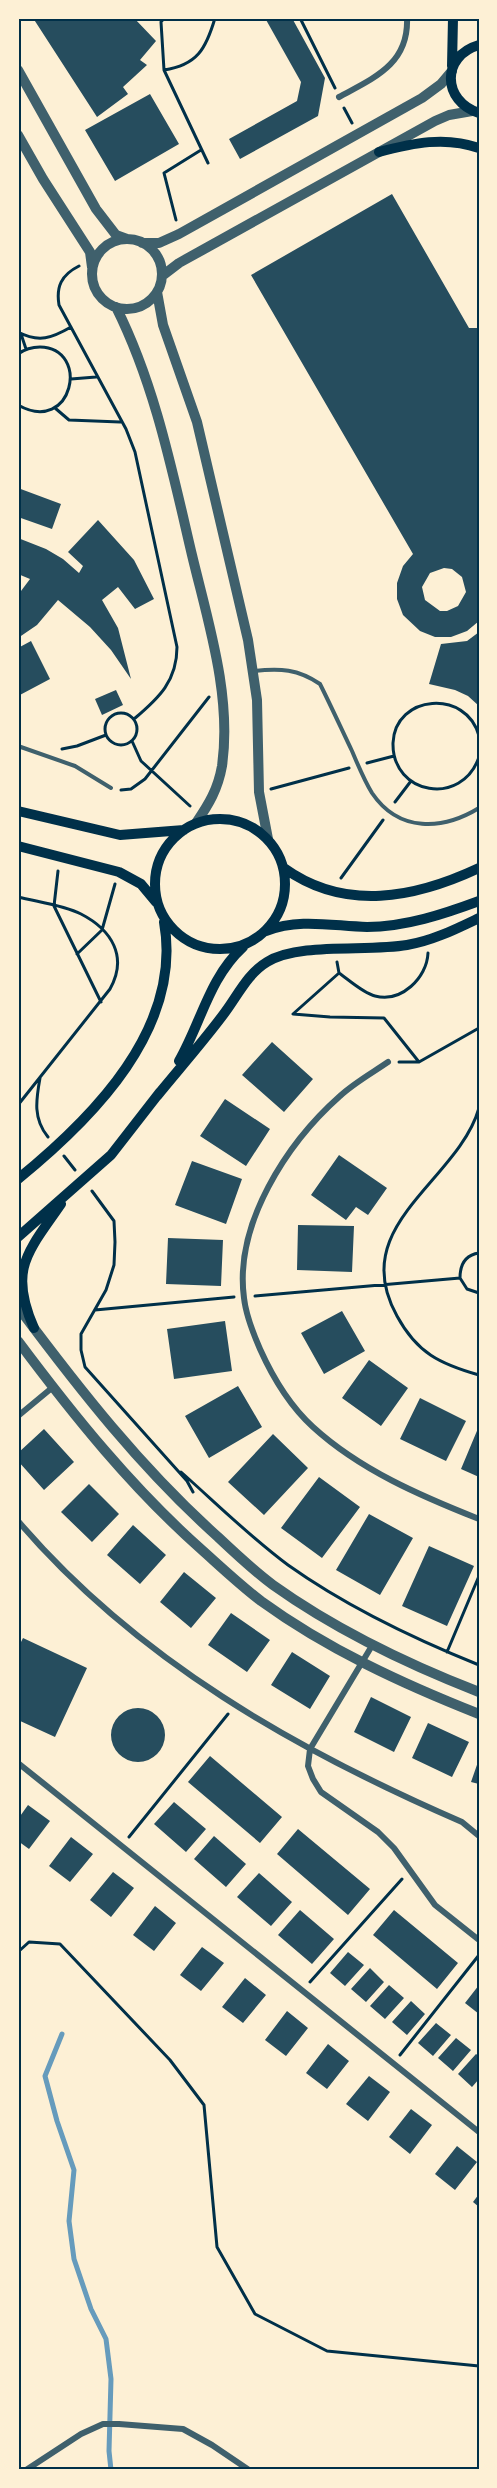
<svg xmlns="http://www.w3.org/2000/svg" width="497" height="2488" font-family="Figtree,sans-serif">
<rect width="100%" height="100%" fill="#fdf0d5"/>
<g fill="none" stroke-linecap="round" stroke-linejoin="round">
<path stroke="#669bbc" stroke-width="5" d="M 62,2034 L 45,2076 L 57,2121 L 74,2170 L 69,2221 L 74,2259 L 91,2309 L 106,2339 L 111,2379 L 109,2451 L 111,2470"/>
</g>
<path fill="#264d5e" fill-rule="evenodd" d="M 33,18 L 134,18 L 156,41 L 140,60 L 147,65 L 123,87 L 128,94 L 97,117 Z
M 265,18 L 292,18 L 325,78 L 318,116 L 240,159 L 229,139 L 297,101 L 301,82 Z
M 150,94 L 179,144 L 115,181 L 85,130 Z
M 392,194 L 469,328 L 479,328 L 479,621 L 467,631 L 451,637 L 435,637 L 420,631 L 403,615 L 397,599 L 397,583 L 403,566 L 413,554 L 251,275 ZM 444,568 L 452,569 L 462,577 L 466,592 L 458,606 L 447,611 L 440,611 L 425,600 L 422,587 L 430,573 Z
M 18,488 L 61,504 L 52,529 L 18,517 Z
M 98,520 L 134,560 L 154,599 L 135,609 L 118,587 L 102,600 L 118,628 L 131,679 L 111,650 L 90,627 L 58,600 L 37,625 L 18,638 L 18,595 L 30,579 L 18,574 L 18,538 L 46,549 L 63,559 L 79,573 L 83,566 L 68,552 Z
M 479,632 L 479,706 L 468,696 L 455,690 L 429,684 L 441,644 L 467,641 Z
M 31,641 L 50,679 L 18,696 L 18,648 Z
M 116,690 L 123,705 L 102,715 L 95,699 Z
M 272,1042 L 313,1079 L 284,1112 L 242,1075 Z
M 225,1099 L 270,1129 L 246,1166 L 200,1136 Z
M 339,1155 L 387,1188 L 368,1215 L 356,1207 L 346,1220 L 311,1195 Z
M 192,1161 L 242,1179 L 226,1224 L 175,1205 Z
M 298,1225 L 354,1226 L 352,1272 L 297,1270 Z
M 168,1238 L 223,1240 L 221,1286 L 166,1284 Z
M 342,1311 L 365,1351 L 324,1374 L 301,1333 Z
M 225,1321 L 232,1371 L 174,1379 L 167,1329 Z
M 369,1360 L 408,1388 L 381,1426 L 342,1398 Z
M 238,1386 L 262,1427 L 209,1458 L 185,1416 Z
M 420,1398 L 466,1421 L 446,1461 L 400,1439 Z
M 479,1426 L 479,1477 L 461,1469 Z
M 44,1429 L 74,1462 L 44,1490 L 18,1461 L 18,1453 Z
M 273,1434 L 308,1468 L 264,1515 L 228,1482 Z
M 319,1477 L 360,1507 L 322,1558 L 281,1528 Z
M 89,1484 L 119,1514 L 92,1542 L 61,1512 Z
M 369,1514 L 413,1538 L 380,1595 L 336,1570 Z
M 133,1525 L 166,1555 L 140,1584 L 107,1555 Z
M 429,1546 L 474,1566 L 447,1626 L 402,1606 Z
M 184,1572 L 216,1598 L 191,1628 L 160,1602 Z
M 231,1613 L 270,1640 L 247,1672 L 208,1645 Z
M 23,1638 L 87,1668 L 55,1737 L 18,1720 L 18,1648 Z
M 292,1652 L 330,1676 L 310,1709 L 271,1685 Z
M 371,1697 L 411,1717 L 394,1752 L 354,1732 Z
M111 1735a27 27 0 1 1 54 0a27 27 0 1 1-54 0Z
M 428,1723 L 469,1742 L 452,1777 L 412,1758 Z
M 210,1756 L 282,1817 L 260,1843 L 188,1782 Z
M 479,1759 L 479,1784 L 471,1782 Z
M 174,1802 L 206,1829 L 186,1852 L 154,1824 Z
M 28,1805 L 50,1821 L 29,1849 L 18,1841 L 18,1819 Z
M 298,1829 L 370,1889 L 348,1915 L 277,1854 Z
M 214,1836 L 246,1864 L 226,1887 L 194,1859 Z
M 71,1837 L 93,1854 L 70,1882 L 49,1866 Z
M 113,1872 L 134,1888 L 111,1917 L 90,1900 Z
M 259,1873 L 292,1902 L 271,1926 L 237,1897 Z
M 155,1906 L 176,1923 L 154,1951 L 133,1935 Z
M 300,1910 L 334,1939 L 312,1964 L 278,1935 Z
M 394,1910 L 458,1963 L 437,1989 L 373,1935 Z
M 202,1947 L 224,1963 L 201,1991 L 180,1975 Z
M 348,1952 L 364,1965 L 345,1986 L 330,1973 Z
M 370,1968 L 384,1982 L 366,2002 L 351,1989 Z
M 245,1978 L 266,1995 L 243,2023 L 222,2007 Z
M 389,1985 L 404,1998 L 385,2019 L 370,2006 Z
M 479,1985 L 479,2014 L 465,2003 Z
M 411,2001 L 425,2014 L 407,2035 L 392,2022 Z
M 287,2011 L 308,2028 L 286,2056 L 265,2040 Z
M 436,2023 L 451,2035 L 433,2056 L 418,2043 Z
M 456,2038 L 471,2050 L 453,2071 L 438,2058 Z
M 328,2044 L 349,2061 L 327,2089 L 306,2073 Z
M 476,2054 L 479,2056 L 479,2079 L 472,2087 L 458,2074 Z
M 369,2076 L 390,2092 L 368,2121 L 346,2104 Z
M 411,2109 L 432,2125 L 410,2154 L 389,2137 Z
M 457,2146 L 477,2162 L 455,2190 L 435,2174 Z
M 479,2194 L 479,2207 L 473,2202 Z"/>
<g fill="none" stroke-linecap="round" stroke-linejoin="round">
<path stroke="#003049" stroke-width="3" d="M 164,18 L 161,22 L 164,70 L 208,163
M 300,18 L 335,88
M 164,70 C 197,65 206,49 215,18
M 344,108 L 352,123
M 176,220 L 164,173 L 201,150
M 79,266 C 61,275 56,287 59,305 L 126,429 L 135,452 L 177,647 C 177,681 159,698 134,719
M 18,332 C 39,343 52,338 71,327
M 21,334 L 26,349
M 18,354 C 25,349 32,347 40,347 C 91,348 73,436 18,405
M 71,379 L 96,377
M 55,408 L 69,420 L 120,422
M105 729a16 16 0 1 1 32 0a16 16 0 1 1-32 0Z
M 479,736 C 467,689 395,694 393,743 C 392,795 462,807 479,757
M 132,741 L 141,761 L 190,806
M 62,749 L 77,746 L 106,735
M 367,763 L 394,756
M 271,789 L 349,768
M 121,790 L 131,789 L 145,779 L 209,697
M 395,802 L 411,781
M 58,871 L 54,906 L 101,1002
M 341,878 L 383,820
M 18,897 C 38,902 63,905 81,914 C 112,930 128,957 110,989 L 18,1105
M 77,954 L 102,930 L 115,884
M 337,962 L 339,973 L 293,1014 L 330,1017 L 384,1018 L 419,1062
M 339,973 C 349,980 363,993 375,996 C 401,1003 427,978 428,953
M 399,1062 L 419,1062 L 479,1028
M 40,1078 C 36,1100 33,1119 48,1137
M 479,1108 C 458,1182 346,1225 397,1316 C 417,1353 440,1364 479,1375
M 64,1156 L 75,1170
M 92,1191 L 114,1221 L 115,1242 L 114,1265 L 106,1290 L 81,1334 L 81,1350 L 85,1367 L 187,1481 L 193,1492
M 479,1253 C 465,1255 460,1264 460,1278 L 467,1289 L 479,1293
M 255,1296 L 460,1278
M 95,1310 L 234,1297
M 181,1472 C 216,1503 250,1537 288,1565 C 347,1607 412,1638 479,1665
M 447,1652 L 479,1576
M 129,1837 L 228,1714
M 18,1952 L 29,1942 L 60,1944 L 170,2060 L 204,2105 L 217,2247 L 255,2314 L 327,2351 L 479,2366
M 310,1982 L 402,1879
M 400,2055 L 479,1955"/>
<path stroke="#3f606c" stroke-width="4" d="M 254,671 C 280,668 298,669 320,684 C 331,706 341,728 352,751 C 358,765 364,780 372,793 C 399,833 443,830 479,808
M 18,746 L 75,766 L 111,788"/>
<path stroke="#3f606c" stroke-width="6" d="M 339,97 C 374,78 409,64 407,18
M 388,1062 C 372,1073 354,1083 340,1096 C 287,1143 234,1224 244,1298 C 246,1316 253,1333 260,1349 C 273,1378 290,1406 313,1427 C 360,1470 421,1496 479,1519
M 18,1416 L 53,1387
M 18,1521 C 137,1660 296,1750 462,1822 L 479,1836
M 373,1644 L 310,1749 L 308,1766 L 313,1779 L 321,1792 L 378,1832 L 394,1848 L 435,1905 L 479,1940
M 18,1763 L 479,2132
M 26,2470 L 81,2434 L 103,2424 L 119,2424 L 183,2429 L 212,2445 L 249,2470"/>
<path stroke="#3f606c" stroke-width="10" d="M 18,70 L 96,209 L 116,235 L 127,239
M 18,135 L 43,179 L 90,252 L 92,267
M92 274a35 35 0 1 1 70 0a35 35 0 1 1-70 0Z
M 142,243 L 159,243 L 179,234 L 422,98 L 441,84 L 452,71
M 162,276 L 179,263 L 435,121 L 449,115 L 472,111
M 157,292 L 163,325 L 197,422 L 248,640 L 257,700 L 259,792 L 268,839
M 116,307 C 155,385 172,470 192,555 C 208,622 232,696 222,766 C 218,789 209,804 196,823
M 18,1307 C 80,1390 141,1468 218,1537 C 236,1554 254,1571 273,1585 C 336,1630 407,1664 479,1692
M 18,1341 C 74,1416 132,1488 202,1550 C 221,1567 240,1585 261,1601 C 327,1649 403,1684 479,1714"/>
<path stroke="#003049" stroke-width="10" d="M 479,45 C 441,56 442,101 479,113
M 452,66 L 453,18
M 379,152 C 413,143 445,136 479,148
M 18,811 L 120,835 L 184,830
M155 884a65 65 0 1 1 130 0a65 65 0 1 1-130 0Z
M 18,846 L 119,872 L 141,884 L 156,902
M 284,868 C 345,912 415,898 479,868
M 266,931 C 300,918 332,926 367,927 C 405,927 444,914 479,901
M 179,1061 C 201,1023 209,978 243,947
M 157,1096 C 179,1069 202,1043 223,1015 C 237,997 247,974 267,962 C 299,942 368,952 407,945 C 432,941 456,929 479,918
M 18,1179 C 93,1118 183,1028 164,922
M 18,1237 L 111,1155 L 160,1092
M 34,1328 C 8,1269 28,1252 61,1204"/>
</g>
<rect width="497" height="2488" fill="none" stroke="#fdf0d5" stroke-width="39"/>
<rect x="20" y="20" width="458" height="2448" fill="none" stroke="#003049" stroke-width="2"/>
</svg>
